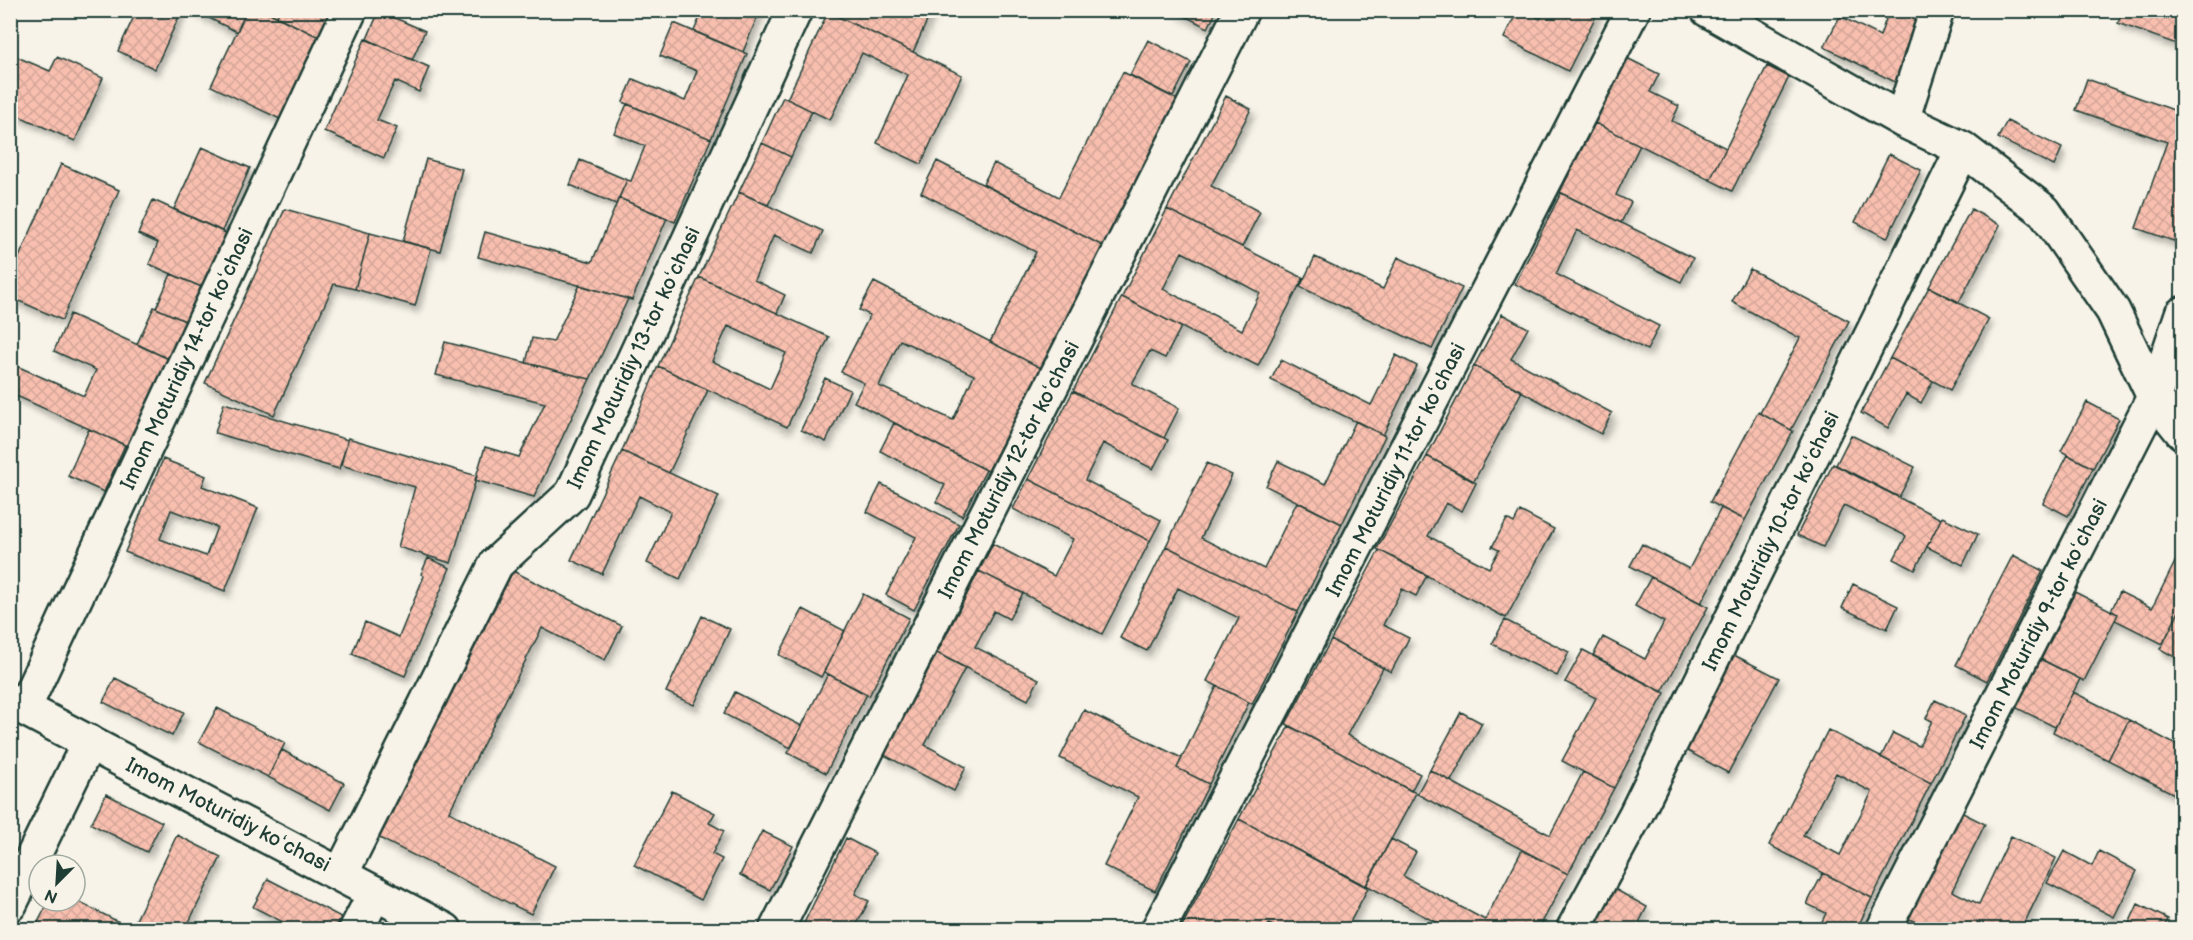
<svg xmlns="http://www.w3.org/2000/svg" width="2193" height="940" font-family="'Balsamiq Sans',sans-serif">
<defs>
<pattern id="building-cross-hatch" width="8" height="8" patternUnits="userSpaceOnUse" patternTransform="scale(1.5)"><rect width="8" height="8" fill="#f8bfaf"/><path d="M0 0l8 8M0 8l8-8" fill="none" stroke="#d4a597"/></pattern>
<filter id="shadow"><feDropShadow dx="3.5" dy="6" stdDeviation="3" flood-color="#0004"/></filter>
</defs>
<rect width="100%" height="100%" fill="#f7f3e8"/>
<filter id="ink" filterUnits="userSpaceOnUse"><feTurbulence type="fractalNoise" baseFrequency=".0167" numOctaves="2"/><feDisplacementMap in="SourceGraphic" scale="12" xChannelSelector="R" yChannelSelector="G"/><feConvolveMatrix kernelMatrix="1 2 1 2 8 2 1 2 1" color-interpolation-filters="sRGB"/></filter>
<g filter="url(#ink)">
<path fill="url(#building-cross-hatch)" stroke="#1f3d34" stroke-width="1.5" fill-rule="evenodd" filter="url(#shadow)" d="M 137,10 L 182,10 L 155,69 L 118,51 Z
M 193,10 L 247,10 L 237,32 Z
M 247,10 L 264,10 L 319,37 L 280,119 L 211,86 Z
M 264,10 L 279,10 L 277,17 Z
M 279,10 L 332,10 L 319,37 L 277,17 Z
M 703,10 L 760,10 L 743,52 L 694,31 Z
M 829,10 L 932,10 L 913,52 L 828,12 Z
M 1173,10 L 1217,10 L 1208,28 Z
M 1518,10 L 1525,10 L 1540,19 L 1544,10 L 1599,10 L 1568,71 L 1504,38 Z
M 1889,10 L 1924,10 L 1899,84 L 1824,47 L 1840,16 L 1880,36 Z
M 2123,10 L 2182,11 L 2182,46 L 2118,23 Z
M 379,11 L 425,31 L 412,60 L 367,39 Z
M 828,12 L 962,75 L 921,164 L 877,143 L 908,75 L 862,53 L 830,120 L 787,99 Z
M 674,23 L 747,54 L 711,139 L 623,102 L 633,79 L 685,101 L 697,71 L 660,56 Z
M 365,39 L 429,67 L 419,92 L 395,81 L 377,120 L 397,128 L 384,158 L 324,131 Z
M 1148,40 L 1191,62 L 1173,97 L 1130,75 Z
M 10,54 L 50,71 L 57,57 L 103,78 L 75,141 L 10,112 Z
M 1627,58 L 1659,74 L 1650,92 L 1679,106 L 1672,121 L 1726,148 L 1710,180 L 1595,123 Z
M 1767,66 L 1789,77 L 1732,191 L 1710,180 Z
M 1123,72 L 1178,100 L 1103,246 L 983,184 L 994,163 L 1059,197 Z
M 2087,79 L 2182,113 L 2182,244 L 2136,228 L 2167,142 L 2076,110 Z
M 1226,96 L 1251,109 L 1211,186 L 1260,212 L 1242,247 L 1167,209 Z
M 783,97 L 812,111 L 791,157 L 762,143 Z
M 627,104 L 711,139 L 675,222 L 619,198 L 627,180 L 631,181 L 645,146 L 614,133 Z
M 2007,121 L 2062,148 L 2054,166 L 1998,138 Z
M 1595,123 L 1640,145 L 1616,195 L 1631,202 L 1621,223 L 1560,192 Z
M 762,143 L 791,157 L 768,205 L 739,192 Z
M 202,147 L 250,168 L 222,231 L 174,209 Z
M 1889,154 L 1921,170 L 1887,238 L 1855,222 Z
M 426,159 L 462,169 L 440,251 L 403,241 Z
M 580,160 L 627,180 L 616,204 L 570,185 Z
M 937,161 L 1103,246 L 1041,368 L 990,342 L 1036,252 L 921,193 Z
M 61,164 L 119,190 L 62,320 L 10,297 L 10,277 Z
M 739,192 L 823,231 L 813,253 L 774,235 L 754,280 L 785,295 L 777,313 L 699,277 Z
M 1561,193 L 1693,258 L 1681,282 L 1577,230 L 1556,274 L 1659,326 L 1647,350 L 1515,284 Z
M 619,198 L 667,218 L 632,300 L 478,257 L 485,232 L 592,262 Z
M 153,200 L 230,235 L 206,289 L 149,264 L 158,243 L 138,234 Z
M 285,209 L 370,233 L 355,289 L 334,284 L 274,415 L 205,383 Z
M 1167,209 L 1303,278 L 1258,366 L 1122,297 ZM 1182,252 L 1260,293 L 1242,330 L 1163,289 Z
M 1971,209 L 2000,225 L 1959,302 L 1929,287 Z
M 370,233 L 431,249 L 415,306 L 355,289 Z
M 1315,257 L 1383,289 L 1398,257 L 1462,288 L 1432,349 L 1300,287 Z
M 1750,269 L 1849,321 L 1791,430 L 1760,413 L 1800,338 L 1732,302 Z
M 171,274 L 206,289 L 190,323 L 156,308 Z
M 699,277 L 829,337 L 787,427 L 658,366 ZM 728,326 L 786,353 L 770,389 L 712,361 Z
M 874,282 L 1041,368 L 988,471 L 854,402 L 864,383 L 841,372 L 870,315 L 859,310 ZM 900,340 L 974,375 L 953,420 L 879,386 Z
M 580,285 L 628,299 L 590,379 L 526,363 L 532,338 L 553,342 Z
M 1929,287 L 1989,319 L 1950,390 L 1890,358 Z
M 1122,297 L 1181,327 L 1165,358 L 1150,351 L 1132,384 L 1179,408 L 1164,438 L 1073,391 Z
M 154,307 L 187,322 L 171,360 L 137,344 Z
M 70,314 L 171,360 L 131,448 L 10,393 L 10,363 L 84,396 L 96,370 L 54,351 Z
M 1502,314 L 1528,328 L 1511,359 L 1612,413 L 1601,434 L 1474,366 Z
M 445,342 L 590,379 L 534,497 L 475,480 L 485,447 L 519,457 L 545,403 L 436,375 Z
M 1396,355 L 1417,366 L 1383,435 L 1271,380 L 1281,360 L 1371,405 Z
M 1890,358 L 1933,381 L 1921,403 L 1906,394 L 1888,428 L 1861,413 Z
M 658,366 L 708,390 L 669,473 L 622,451 Z
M 1474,366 L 1522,391 L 1474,481 L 1427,456 Z
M 825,378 L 850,390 L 826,442 L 801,430 Z
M 1073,391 L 1168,440 L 1153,469 L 1103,443 L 1085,480 L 1161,520 L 1150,541 L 1028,479 Z
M 2087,402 L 2119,419 L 2093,468 L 2061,451 Z
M 224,403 L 348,440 L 339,469 L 215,433 Z
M 1758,412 L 1793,431 L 1745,520 L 1710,502 Z
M 1356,421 L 1385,436 L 1342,524 L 1266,486 L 1278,461 L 1325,484 Z
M 894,423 L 986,470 L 962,516 L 936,502 L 945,485 L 880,451 Z
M 89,429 L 125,445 L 104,492 L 68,476 Z
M 1851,435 L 1915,467 L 1899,497 L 1836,465 Z
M 348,438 L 477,476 L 451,563 L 398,547 L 415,487 L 341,465 Z
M 622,451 L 719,496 L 680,579 L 647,563 L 671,512 L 639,496 L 602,574 L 571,560 Z
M 2068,455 L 2093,468 L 2068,516 L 2043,503 Z
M 1427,456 L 1476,483 L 1462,511 L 1446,503 L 1428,536 L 1489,568 L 1499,550 L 1492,547 L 1507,519 L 1514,523 L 1520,511 L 1554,529 L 1506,618 L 1377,549 Z
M 163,459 L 206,476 L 202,486 L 258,508 L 225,591 L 125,552 ZM 171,510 L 217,527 L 206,556 L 160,539 Z
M 1207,463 L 1232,475 L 1201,538 L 1264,569 L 1297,502 L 1342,524 L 1298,612 L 1166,546 Z
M 1833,464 L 1941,519 L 1915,570 L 1894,559 L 1906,536 L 1844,505 L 1823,547 L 1797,535 Z
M 1028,479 L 1150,541 L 1102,634 L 979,571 L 993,544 L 1054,576 L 1073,539 L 1013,509 Z
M 881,484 L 959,524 L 914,610 L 886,595 L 916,537 L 867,512 Z
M 1721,508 L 1745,520 L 1701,603 L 1630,566 L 1642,544 L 1689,569 Z
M 1942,517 L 1978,534 L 1963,565 L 1927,547 Z
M 1166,546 L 1298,612 L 1252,704 L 1207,681 L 1239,618 L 1178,588 L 1147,651 L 1120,638 Z
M 2182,548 L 2182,605 L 2163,644 L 2115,620 L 2118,614 L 2111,611 L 2120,592 L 2152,608 Z
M 1379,550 L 1427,575 L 1416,596 L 1402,589 L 1383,625 L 1409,638 L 1391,672 L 1331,640 Z
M 2013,555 L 2043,571 L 1987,681 L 1956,665 Z
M 428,558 L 450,568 L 405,676 L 352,654 L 365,622 L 399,637 L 424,576 L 421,574 Z
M 513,571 L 622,626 L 605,660 L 542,628 L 449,812 L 555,866 L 531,914 L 379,838 Z
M 979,571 L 1023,593 L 1009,619 L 994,611 L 975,647 L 1039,679 L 1028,700 L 937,653 Z
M 1651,577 L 1708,607 L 1662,692 L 1593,656 L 1603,637 L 1645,659 L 1664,622 L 1635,606 Z
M 1853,584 L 1898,606 L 1887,629 L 1842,608 Z
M 2069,589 L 2118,614 L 2084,681 L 2035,656 Z
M 863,594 L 909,618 L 869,696 L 824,672 Z
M 2181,608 L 2182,609 L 2182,661 L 2160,649 Z
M 803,609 L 845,631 L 821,677 L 779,655 Z
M 702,616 L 730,629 L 694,705 L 666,692 Z
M 1505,620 L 1569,652 L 1557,676 L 1492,644 Z
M 1331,640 L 1383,668 L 1347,735 L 1420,774 L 1411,791 L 1286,724 Z
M 1583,650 L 1665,693 L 1614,788 L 1562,761 L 1596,698 L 1565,682 Z
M 937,653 L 965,668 L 925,745 L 966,767 L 954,791 L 884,755 Z
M 1734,655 L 1779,678 L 1728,773 L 1684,749 Z
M 2036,657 L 2080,679 L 2055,727 L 2011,705 Z
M 828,674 L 867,694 L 826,773 L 788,753 Z
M 115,678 L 184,712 L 172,736 L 103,702 Z
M 1217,686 L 1249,702 L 1209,784 L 1177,768 Z
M 735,692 L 802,726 L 791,748 L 724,714 Z
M 2073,692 L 2129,720 L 2108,760 L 2053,732 Z
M 1935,700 L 1966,715 L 1931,783 L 1881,757 L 1893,733 L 1919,746 L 1932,721 L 1926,718 Z
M 217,708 L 285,743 L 268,777 L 199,742 Z
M 1084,710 L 1182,758 L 1177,768 L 1209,784 L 1155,891 L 1104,866 L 1138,797 L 1060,758 Z
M 1461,712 L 1482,723 L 1451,781 L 1430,770 Z
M 2129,720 L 2182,748 L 2182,798 L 2108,760 Z
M 1289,726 L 1416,793 L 1366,886 L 1239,819 Z
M 1828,730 L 1931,783 L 1872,898 L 1769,845 ZM 1836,773 L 1872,792 L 1840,855 L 1803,836 Z
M 282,750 L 344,783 L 330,810 L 268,777 Z
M 1430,770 L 1550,835 L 1583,772 L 1614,788 L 1568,874 L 1417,794 Z
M 672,791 L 715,813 L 709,823 L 724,831 L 712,854 L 722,859 L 701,900 L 634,865 Z
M 106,794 L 162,822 L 147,852 L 91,824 Z
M 1953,808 L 1985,824 L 1952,891 L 1979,904 L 2011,836 L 2056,858 L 2021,930 L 1932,930 L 1901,915 Z
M 1239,819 L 1368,888 L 1346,930 L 1280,930 L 1269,924 L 1266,930 L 1180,930 Z
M 762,831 L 793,846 L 770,890 L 740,875 Z
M 177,835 L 221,857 L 185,930 L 131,930 Z
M 846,838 L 875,853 L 855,894 L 869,901 L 857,924 L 867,930 L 806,930 L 802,927 Z
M 1391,839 L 1416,852 L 1403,876 L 1485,920 L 1522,850 L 1568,874 L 1538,930 L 1450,930 L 1366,885 Z
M 2064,851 L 2092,866 L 2099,851 L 2137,871 L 2114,917 L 2047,883 Z
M 1823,873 L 1872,898 L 1856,930 L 1818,930 L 1826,913 L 1807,904 Z
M 268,879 L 341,917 L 334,930 L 286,930 L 289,925 L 253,907 Z
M 1611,887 L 1647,907 L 1635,930 L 1588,930 Z
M 75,900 L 123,924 L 120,930 L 34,930 L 49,901 Z
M 2138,904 L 2168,919 L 2163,930 L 2126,930 Z
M 1901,915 L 1932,930 L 1893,930 Z
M 1673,921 L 1689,930 L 1669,930 Z
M 1732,921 L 1748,930 L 1728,930 Z
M 2024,923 L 2037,930 L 2021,930 Z"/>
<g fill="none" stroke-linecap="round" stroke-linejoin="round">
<defs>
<path id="street" d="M 1708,10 L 1902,120 L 1963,149 L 2044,211 L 2113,311 L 2154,397 L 2182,432
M 1902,120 L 1937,10
M 24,708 L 350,10
M 341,874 L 496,564 L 572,494 L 795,10
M 10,904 L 89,742
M 356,930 L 375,893
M 776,930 L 1242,10
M 1158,930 L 1633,10
M 1573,930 L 1636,814 L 1963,149
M 1883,930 L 2154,397 L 2182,314"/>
<path id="secondary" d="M 10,701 L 445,930"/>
</defs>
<use href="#street" stroke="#1f3d34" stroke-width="38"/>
<use href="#secondary" stroke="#1f3d34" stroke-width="38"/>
<use href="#street" stroke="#f7f3e8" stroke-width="33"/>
<use href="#secondary" stroke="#f7f3e8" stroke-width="33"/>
</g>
</g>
<g text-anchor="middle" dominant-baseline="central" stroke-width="6" stroke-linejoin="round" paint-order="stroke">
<g font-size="21" fill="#1f3d34" stroke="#f7f3e8">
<text transform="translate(634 358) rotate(-65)">Imom Moturidiy 13-tor koʻchasi</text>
<text transform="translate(187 359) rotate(-65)">Imom Moturidiy 14-tor koʻchasi</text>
<text transform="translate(1009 470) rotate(-63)">Imom Moturidiy 12-tor koʻchasi</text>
<text transform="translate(1396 470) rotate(-63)">Imom Moturidiy 11-tor koʻchasi</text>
<text transform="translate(1771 541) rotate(-64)">Imom Moturidiy 10-tor koʻchasi</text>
<text transform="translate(2039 624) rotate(-63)">Imom Moturidiy 9-tor koʻchasi</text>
<text transform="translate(228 815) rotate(27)">Imom Moturidiy koʻchasi</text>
</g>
</g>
<rect width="2193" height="940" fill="none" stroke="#f7f3e8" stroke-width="36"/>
<rect x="18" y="18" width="2157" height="904" fill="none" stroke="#1f3d34" stroke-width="2" filter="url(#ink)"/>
<g transform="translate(57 883) rotate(204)"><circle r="28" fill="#f7f3e8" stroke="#a1aaa0" stroke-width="1.5"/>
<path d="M0-4.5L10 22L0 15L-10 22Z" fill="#1f3d34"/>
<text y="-9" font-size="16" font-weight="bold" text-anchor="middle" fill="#1f3d34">N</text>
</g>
</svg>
